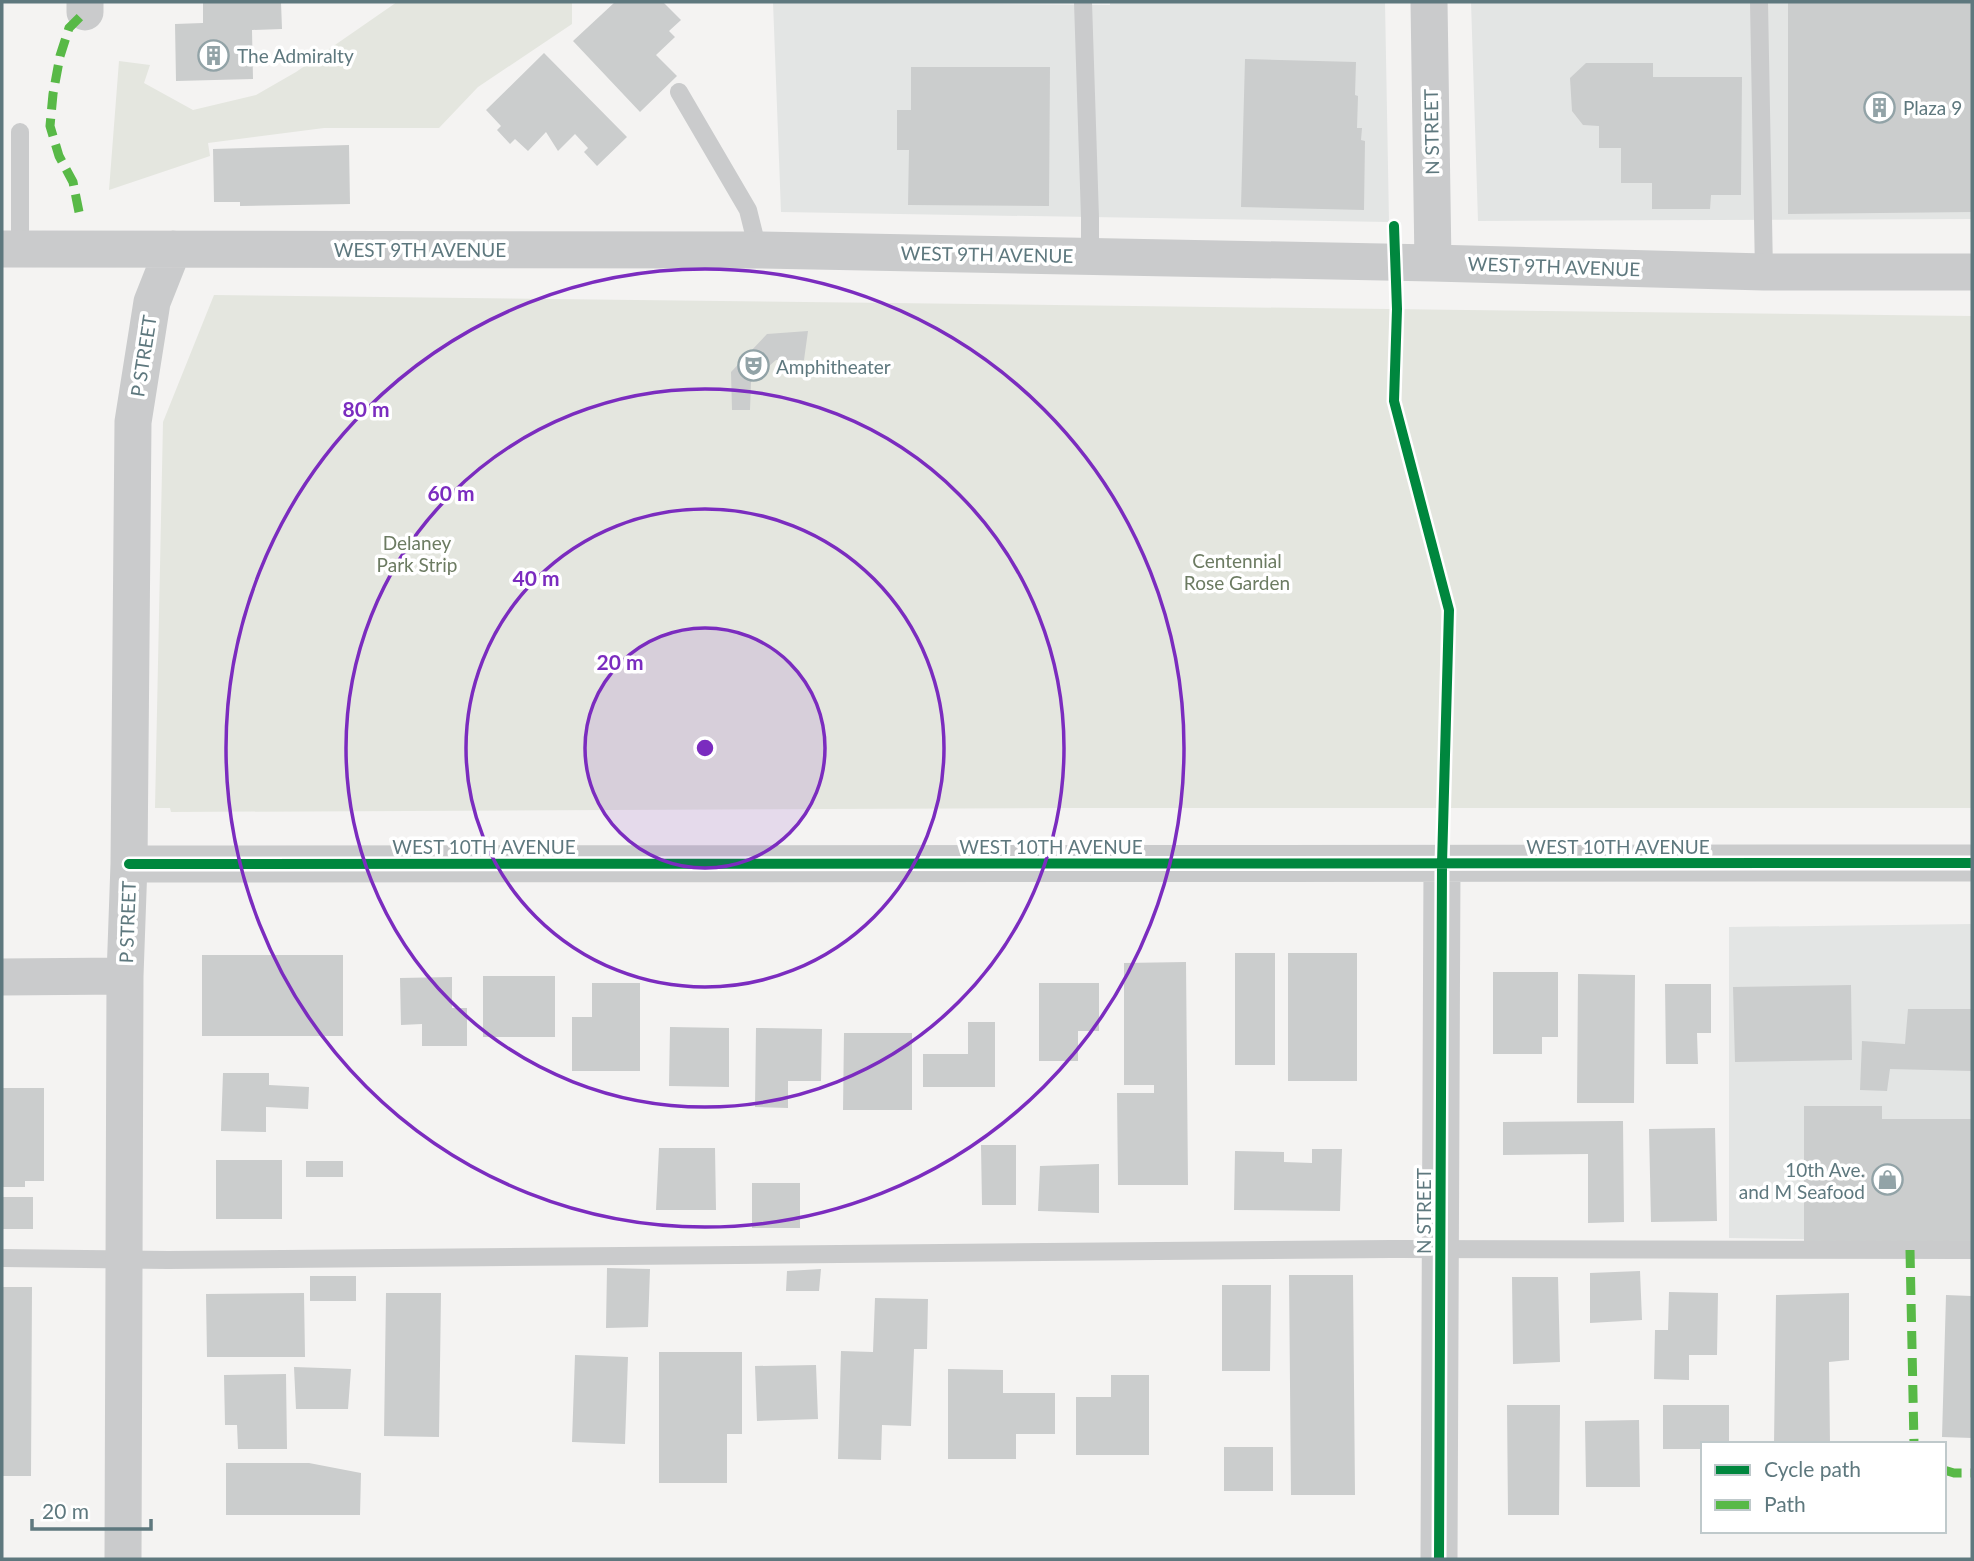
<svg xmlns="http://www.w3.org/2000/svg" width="1974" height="1561" font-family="Lato,sans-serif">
<rect width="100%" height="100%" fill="#f4f3f2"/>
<path fill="#e3e5e4" d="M 773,2 L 1110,5 L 1110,2 L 1385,2 L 1389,222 L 781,212 Z
M 1471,2 L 1972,2 L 1972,219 L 1478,221 Z
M 1972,924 L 1972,1242 L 1729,1238 L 1729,927 Z"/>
<path fill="#e4e6df" d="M 397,2 L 572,2 L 572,24 L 478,87 L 439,128 L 324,128 L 208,143 L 210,156 L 109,190 L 119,61 L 150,65 L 144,83 L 193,110 L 256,95 L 296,72 Z
M 214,295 L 1972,316 L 1972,808 L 1059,808 L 171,812 L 170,808 L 155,808 L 163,422 Z"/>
<path fill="#cbcdcd" d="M 203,2 L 281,2 L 282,29 L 252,30 L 253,79 L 176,81 L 175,24 L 203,23 Z
M 615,2 L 663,2 L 681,20 L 669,31 L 675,37 L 656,55 L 677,76 L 640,112 L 573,41 Z
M 1788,2 L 1972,2 L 1972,212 L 1788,214 Z
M 544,53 L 627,137 L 597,166 L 584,152 L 588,148 L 575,134 L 558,151 L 546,132 L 528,151 L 515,139 L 510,144 L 497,130 L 501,126 L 486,110 Z
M 1245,59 L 1356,62 L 1355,95 L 1358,96 L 1357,128 L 1362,128 L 1361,140 L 1365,141 L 1364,210 L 1241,207 Z
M 1586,63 L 1653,63 L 1653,77 L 1742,77 L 1741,195 L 1711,195 L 1710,209 L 1652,209 L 1652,183 L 1621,183 L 1621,148 L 1599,148 L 1599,126 L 1583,125 L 1572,111 L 1570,78 Z
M 911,67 L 1050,67 L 1049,206 L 908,205 L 909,150 L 897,150 L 897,110 L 911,110 Z
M 349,145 L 350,204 L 240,206 L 240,202 L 214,202 L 213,149 Z
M 808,331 L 804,360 L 776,360 L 751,382 L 750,410 L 732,410 L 731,372 L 767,334 Z
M 1235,953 L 1275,953 L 1275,1065 L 1235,1065 Z
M 1288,953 L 1357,953 L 1357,1081 L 1288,1081 Z
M 202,955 L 343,955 L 343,1036 L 202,1036 Z
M 1186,962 L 1188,1185 L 1118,1185 L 1117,1093 L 1154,1093 L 1154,1085 L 1124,1085 L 1124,963 Z
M 1493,972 L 1558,972 L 1558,1037 L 1542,1037 L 1542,1054 L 1493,1054 Z
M 1578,974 L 1635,975 L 1634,1103 L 1577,1103 Z
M 483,976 L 555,976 L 555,1037 L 483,1037 Z
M 452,977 L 452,1008 L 467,1008 L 467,1046 L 422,1046 L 422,1024 L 401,1025 L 400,978 Z
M 592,983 L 640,983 L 640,1071 L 572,1071 L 572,1017 L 592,1017 Z
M 1039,983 L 1099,983 L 1099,1031 L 1078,1031 L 1078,1061 L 1039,1061 Z
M 1665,984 L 1711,984 L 1711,1033 L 1697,1033 L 1698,1064 L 1666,1064 Z
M 1851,985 L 1852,1060 L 1735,1062 L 1733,987 Z
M 1908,1009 L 1972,1009 L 1972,1071 L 1890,1069 L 1887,1091 L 1860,1090 L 1862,1041 L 1905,1044 Z
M 968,1022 L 995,1022 L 995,1087 L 923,1087 L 923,1054 L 968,1054 Z
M 670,1027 L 729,1028 L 729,1087 L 669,1086 Z
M 756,1028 L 822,1029 L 821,1081 L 788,1081 L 788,1108 L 755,1107 Z
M 844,1033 L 912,1033 L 912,1110 L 843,1110 Z
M 223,1073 L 269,1073 L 269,1085 L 309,1087 L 308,1109 L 266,1107 L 266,1132 L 221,1131 Z
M 2,1088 L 44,1088 L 44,1181 L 25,1181 L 25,1187 L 2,1187 Z
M 1804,1106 L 1882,1106 L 1882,1119 L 1972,1119 L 1972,1242 L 1804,1242 Z
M 1623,1121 L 1624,1222 L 1588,1223 L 1588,1154 L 1503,1155 L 1503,1122 Z
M 1715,1128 L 1717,1221 L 1651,1222 L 1649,1129 Z
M 981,1145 L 1016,1145 L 1016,1205 L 982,1205 Z
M 659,1148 L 715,1148 L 716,1210 L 656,1210 Z
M 1312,1149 L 1342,1149 L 1340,1211 L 1234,1210 L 1235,1151 L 1284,1152 L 1284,1162 L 1312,1163 Z
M 216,1160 L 282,1160 L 282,1219 L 216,1219 Z
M 306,1161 L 343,1161 L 343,1177 L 306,1177 Z
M 1099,1164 L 1099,1213 L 1038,1211 L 1040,1166 Z
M 752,1183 L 800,1183 L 800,1228 L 752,1228 Z
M 2,1197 L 33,1197 L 33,1229 L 2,1229 Z
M 607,1268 L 650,1269 L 648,1327 L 606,1328 Z
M 821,1269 L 819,1291 L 786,1291 L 787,1271 Z
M 1640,1271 L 1642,1320 L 1590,1323 L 1590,1273 Z
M 1289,1275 L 1353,1275 L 1355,1495 L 1291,1495 Z
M 310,1276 L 356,1276 L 356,1301 L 310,1301 Z
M 1512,1277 L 1558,1277 L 1560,1362 L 1513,1364 Z
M 1222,1285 L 1271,1285 L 1270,1371 L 1222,1371 Z
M 2,1287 L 32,1287 L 31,1476 L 2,1476 Z
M 1669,1292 L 1718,1293 L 1717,1355 L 1689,1355 L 1689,1380 L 1654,1379 L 1655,1330 L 1668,1330 Z
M 304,1293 L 305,1357 L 207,1357 L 206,1294 Z
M 386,1293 L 441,1293 L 439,1437 L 384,1436 Z
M 1849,1293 L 1849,1360 L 1829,1362 L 1830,1444 L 1774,1444 L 1776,1295 Z
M 1946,1295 L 1972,1296 L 1972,1438 L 1942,1437 Z
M 875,1298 L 928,1299 L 927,1349 L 914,1349 L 911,1426 L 882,1425 L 881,1460 L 838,1459 L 841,1351 L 873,1352 Z
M 659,1352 L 742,1352 L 742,1434 L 727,1434 L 727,1483 L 659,1483 Z
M 575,1355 L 628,1357 L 625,1444 L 572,1442 Z
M 816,1365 L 818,1419 L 757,1421 L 755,1366 Z
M 294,1367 L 351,1369 L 348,1409 L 296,1409 Z
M 948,1369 L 1003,1370 L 1003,1393 L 1055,1393 L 1055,1434 L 1016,1434 L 1016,1459 L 948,1459 Z
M 286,1374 L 287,1449 L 238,1449 L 237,1425 L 225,1425 L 224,1375 Z
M 1111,1375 L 1149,1375 L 1149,1455 L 1076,1455 L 1076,1397 L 1111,1397 Z
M 1507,1405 L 1560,1405 L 1559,1515 L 1508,1515 Z
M 1663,1405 L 1729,1405 L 1729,1444 L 1703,1444 L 1703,1449 L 1663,1449 Z
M 1639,1420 L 1640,1487 L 1586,1487 L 1585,1421 Z
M 1224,1447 L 1273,1447 L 1273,1491 L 1224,1491 Z
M 226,1463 L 309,1463 L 361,1473 L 360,1515 L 226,1515 Z"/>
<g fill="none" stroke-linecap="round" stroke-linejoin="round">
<path stroke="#cacbcc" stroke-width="18" d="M 1083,2 L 1090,218 L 1090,256
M 1759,2 L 1764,272
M 679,92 L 748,210 L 758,250
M 20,132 L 20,249
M 2,1258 L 168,1260 L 1391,1249 L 1972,1250"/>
<path stroke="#cacbcc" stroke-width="37" d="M 1429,2 L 1433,263
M 85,12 L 85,2
M 2,249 L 758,250 L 1433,263 L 1764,272 L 1972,272
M 129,864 L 1972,863
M 2,977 L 125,976
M 123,1559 L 125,976 L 129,864 L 133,422 L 152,302 L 173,249
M 1439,1559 L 1442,864"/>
<path stroke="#58b947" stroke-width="9" stroke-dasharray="18 9" stroke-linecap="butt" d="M 79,212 L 73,182 L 59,156 L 50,126 L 53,94 L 60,56 L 69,28 L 85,12
M 1910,1250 L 1914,1444
M 1944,1470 L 1954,1473 L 1972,1473"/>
<defs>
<path id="cycleway" d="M 1394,226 L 1397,309 L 1394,401 L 1449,610 L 1442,864 L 1439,1559
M 129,864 L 1972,863"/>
</defs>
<use href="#cycleway" stroke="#fff" stroke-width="15"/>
<use href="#cycleway" stroke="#00873e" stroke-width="10"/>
</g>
<circle cx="705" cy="748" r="120" fill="#7b2cbf" fill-opacity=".12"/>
<g fill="none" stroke="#7b2cbf" stroke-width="3.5">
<circle cx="705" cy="748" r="120"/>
<circle cx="705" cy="748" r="239"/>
<circle cx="705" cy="748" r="359"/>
<circle cx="705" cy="748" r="479"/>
</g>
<defs>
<symbol id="building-ring" viewBox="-11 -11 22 22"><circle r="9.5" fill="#fff" stroke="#92a3a7" stroke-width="1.5"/><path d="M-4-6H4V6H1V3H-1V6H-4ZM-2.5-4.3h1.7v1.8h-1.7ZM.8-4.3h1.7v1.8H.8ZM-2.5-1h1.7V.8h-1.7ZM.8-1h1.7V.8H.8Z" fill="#92a3a7"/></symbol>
<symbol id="theatre-ring" viewBox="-11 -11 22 22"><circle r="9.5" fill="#fff" stroke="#92a3a7" stroke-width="1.5"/><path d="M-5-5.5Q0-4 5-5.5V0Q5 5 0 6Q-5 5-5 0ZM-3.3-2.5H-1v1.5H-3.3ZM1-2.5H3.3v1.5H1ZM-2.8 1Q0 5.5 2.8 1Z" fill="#92a3a7"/></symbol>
<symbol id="shop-ring" viewBox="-11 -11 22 22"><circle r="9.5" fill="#fff" stroke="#92a3a7" stroke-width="1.5"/><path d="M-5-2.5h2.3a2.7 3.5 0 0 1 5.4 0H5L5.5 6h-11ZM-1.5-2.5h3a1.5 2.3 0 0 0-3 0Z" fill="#92a3a7"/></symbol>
</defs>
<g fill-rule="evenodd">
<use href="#building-ring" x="196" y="38" width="35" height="35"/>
<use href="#building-ring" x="1862" y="90" width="35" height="35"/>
<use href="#theatre-ring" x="736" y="348" width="35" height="35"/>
<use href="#shop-ring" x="1870" y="1162" width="35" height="35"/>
</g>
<g text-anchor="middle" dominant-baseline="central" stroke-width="7" stroke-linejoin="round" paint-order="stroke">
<g font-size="19" fill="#5e787e" stroke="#fff" text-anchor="start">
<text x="237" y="55">The Admiralty</text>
<text x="1903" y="107">Plaza 9</text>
<text x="776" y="366">Amphitheater</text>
<text x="1865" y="1169" text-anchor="end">10th Ave.<tspan x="1865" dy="22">and M Seafood</tspan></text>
</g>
<g font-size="19" fill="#5e787e" stroke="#fff">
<text transform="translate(1431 132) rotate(-91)">N STREET</text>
<text x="420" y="249">WEST 9TH AVENUE</text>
<text transform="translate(987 254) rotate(1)">WEST 9TH AVENUE</text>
<text transform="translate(1554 266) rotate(2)">WEST 9TH AVENUE</text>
<text transform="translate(143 356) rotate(-81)">P STREET</text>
<text x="484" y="846">WEST 10TH AVENUE</text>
<text x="1051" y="846">WEST 10TH AVENUE</text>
<text x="1618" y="846">WEST 10TH AVENUE</text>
<text transform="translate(127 922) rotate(-88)">P STREET</text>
<text transform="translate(1423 1211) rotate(-90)">N STREET</text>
</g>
<g font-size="19" fill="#6c7b62" stroke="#fff">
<text x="417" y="542">Delaney<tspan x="417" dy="22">Park Strip</tspan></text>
<text x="1237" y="560">Centennial<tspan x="1237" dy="22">Rose Garden</tspan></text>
</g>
</g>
<circle cx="705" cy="748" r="10" fill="#7b2cbf" stroke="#fff" stroke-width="3.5"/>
<g font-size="21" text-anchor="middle" font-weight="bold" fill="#7b2cbf" stroke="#fff" stroke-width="7" stroke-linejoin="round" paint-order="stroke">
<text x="366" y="417">80 m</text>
<text x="451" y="501">60 m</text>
<text x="536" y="586">40 m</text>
<text x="620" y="670">20 m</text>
</g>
<rect width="1974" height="1561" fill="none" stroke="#5e787e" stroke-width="7"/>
<rect x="1701" y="1442" width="245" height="91" fill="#ffffff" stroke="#bfc9cb" stroke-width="2"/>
<rect x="1715" y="1465" width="35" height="10" fill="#00873e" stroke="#bfc9cb" stroke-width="2"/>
<text x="1764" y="1477" font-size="21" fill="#5e787e">Cycle path</text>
<rect x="1715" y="1500" width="35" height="10" fill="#58b947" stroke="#bfc9cb" stroke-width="2"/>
<text x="1764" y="1512" font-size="21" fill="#5e787e">Path</text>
<path d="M32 1519v10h119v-10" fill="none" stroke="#5e787e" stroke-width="3.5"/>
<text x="42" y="1519" font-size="21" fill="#5e787e" stroke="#ffffff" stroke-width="5" paint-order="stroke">20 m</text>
</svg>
